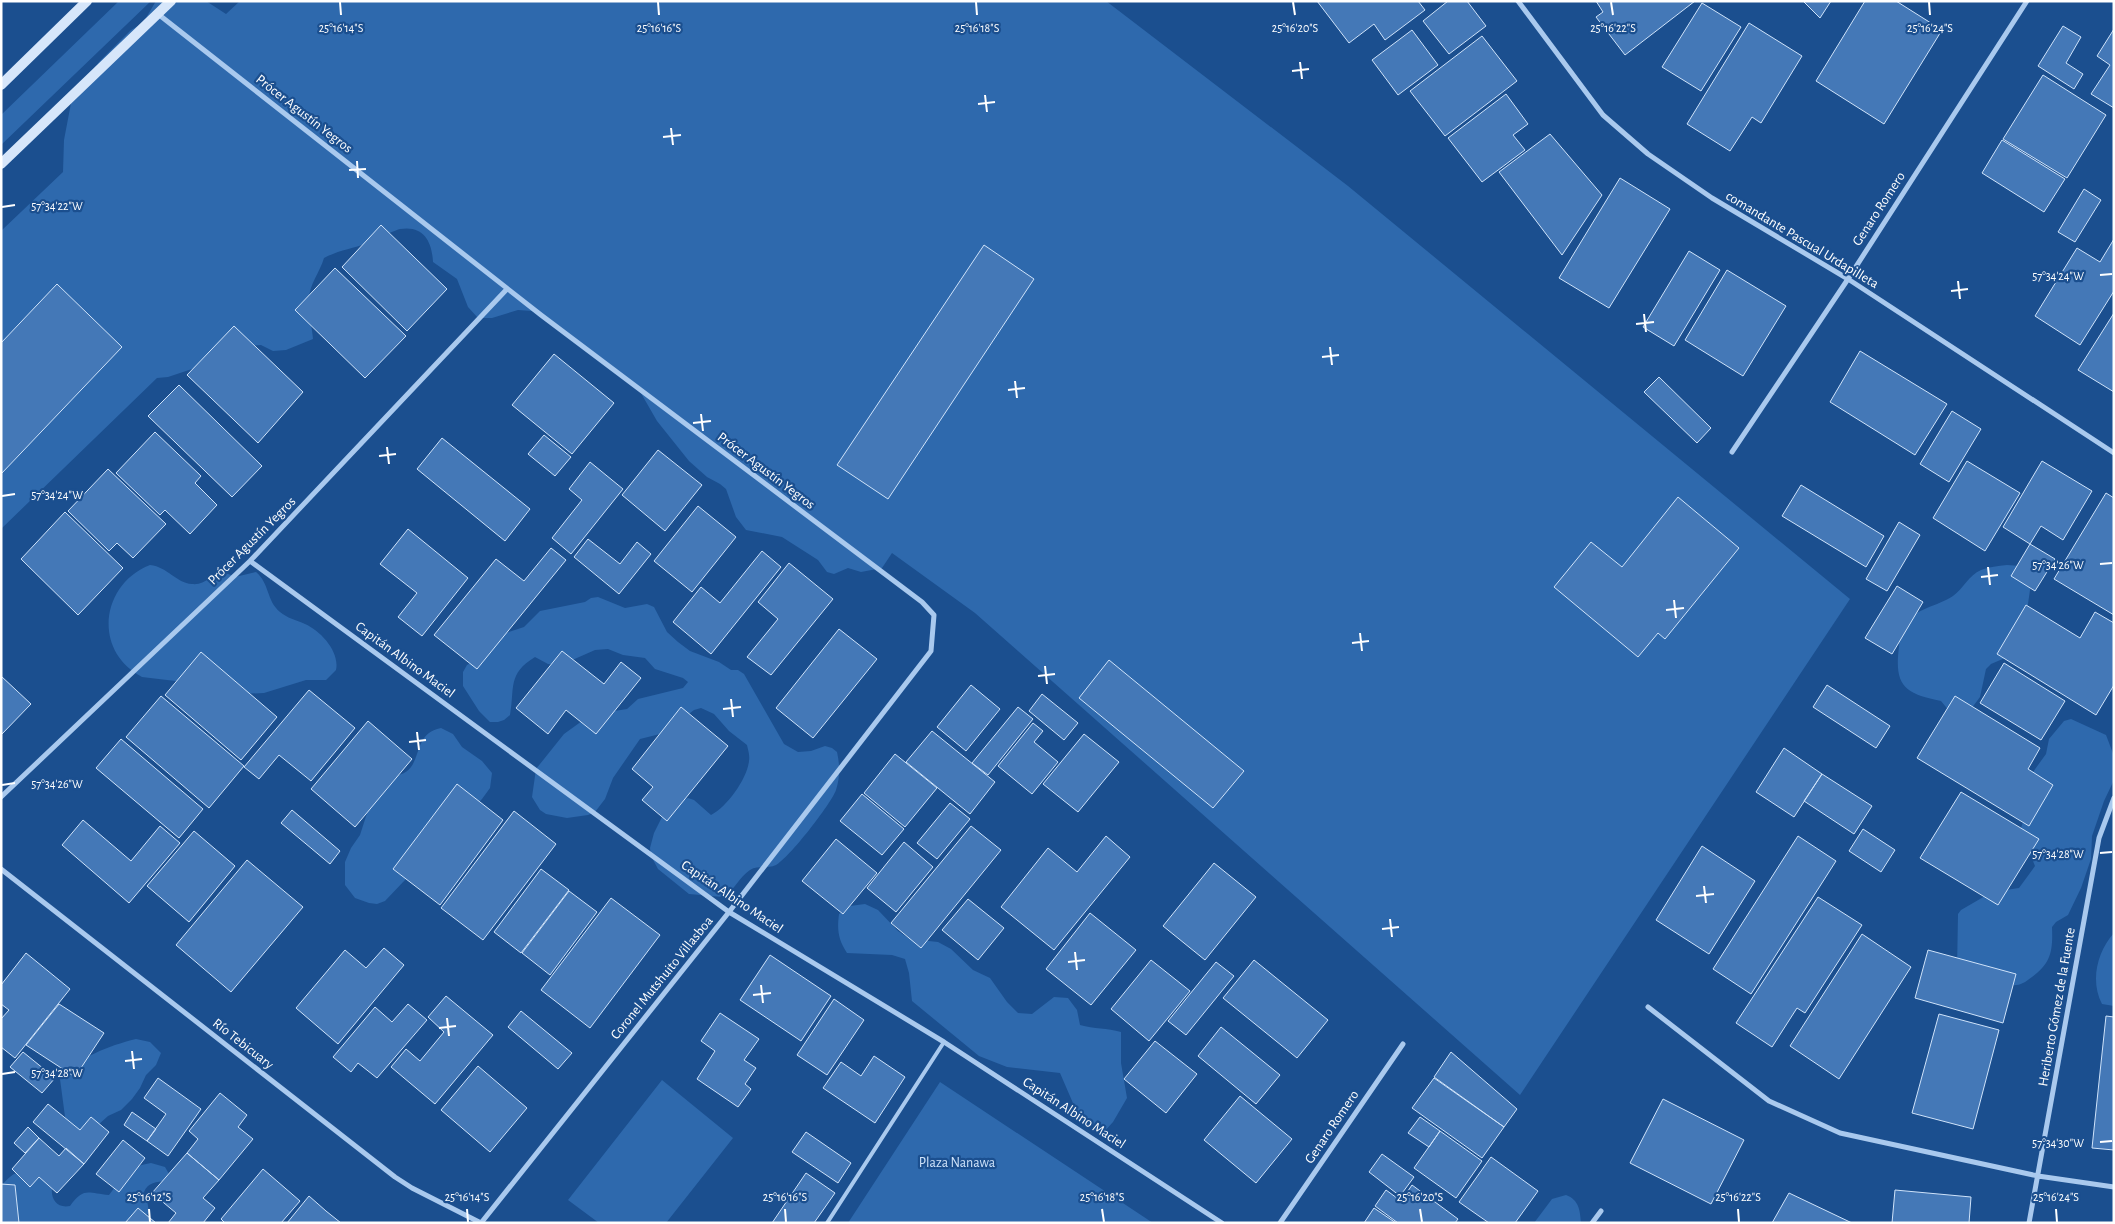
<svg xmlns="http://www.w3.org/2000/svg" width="2115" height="1224" font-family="'Alegreya Sans',sans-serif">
<rect width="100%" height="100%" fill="#1b4f8f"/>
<path fill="#2e69ad" d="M 119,1 L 151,1 L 1,145 L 1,115 Z
M 156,1 L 206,1 L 226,14 L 240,1 L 1106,1 L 1348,186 L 1850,599 L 1520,1095 L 975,613 L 892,553 L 882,568 L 861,572 L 848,568 L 834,574 L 827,572 L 818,560 L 782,537 L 746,530 L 736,517 L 726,489 L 720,484 L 707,477 L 689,461 L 657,421 L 638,388 L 556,326 L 532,311 L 518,310 L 492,318 L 478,318 L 468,307 L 457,279 L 433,262 C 432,242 424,225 400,229 C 395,230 375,240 368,243 C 352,249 339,250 324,258 C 320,272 309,285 309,299 C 308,312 312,326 313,339 L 286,350 L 273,351 L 261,345 L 246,346 L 195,368 L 168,377 L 157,378 L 1,529 L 1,231 L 63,172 L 64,140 L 72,98 L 99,62 L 131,30 L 143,23 Z
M 150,565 C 168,567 176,583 192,584 C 210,586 213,565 235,577 L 256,572 C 270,584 266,600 280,612 C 287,618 296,620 305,624 C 321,631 340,652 336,670 L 326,680 L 306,680 L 264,693 L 211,695 L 192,683 L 142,677 C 92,651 101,584 150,565 Z
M 2007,565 L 2021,566 L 2031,583 L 2027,611 L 2005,658 L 1991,664 L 1986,669 L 1980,697 L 1971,709 L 1950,712 L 1941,701 C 1904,694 1894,685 1899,647 C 1900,640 1899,630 1903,625 C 1916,608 1936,607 1953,596 C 1963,589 1969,575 1981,570 C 1989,567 1998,566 2007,565 Z
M 598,597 L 625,608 L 647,604 L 654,607 L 667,632 L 678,642 L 690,651 L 719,662 L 731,670 L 738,670 L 744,674 L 784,744 L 798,752 L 811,751 L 825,746 L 832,748 L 837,752 C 840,765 840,778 836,790 C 831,804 789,858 776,865 C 768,869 758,865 750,870 C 739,877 735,890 723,897 L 689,894 L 658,869 L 651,856 L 650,848 L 654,833 L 664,813 L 674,803 L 688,798 L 694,800 L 711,815 C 727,807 747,779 749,761 C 750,755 748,750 747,745 L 729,731 L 714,714 L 701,708 L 694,710 L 672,727 L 660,734 L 640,739 L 613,778 L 605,799 L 595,812 L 588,815 L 567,818 L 546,814 L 540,810 L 532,797 L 536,769 L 564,734 L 582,721 L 596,714 L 627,709 L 638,699 L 683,688 L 688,682 L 683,678 L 655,669 L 645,658 L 623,655 L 608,649 L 595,650 L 561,665 L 548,664 L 535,657 C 507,674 515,688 510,715 L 504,720 L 498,722 L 490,722 L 479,711 L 463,686 L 463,672 L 467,665 L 474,661 L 503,634 L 524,627 L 540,611 L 585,602 L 591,598 Z
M 2071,719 L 2106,735 L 2114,756 L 2114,780 L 2104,801 L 2092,836 L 2091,859 L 2081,888 L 2068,915 L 2056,922 L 2052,927 C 2053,951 2051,963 2032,977 C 2024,983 2020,986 2010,985 L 1957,971 L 1958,914 L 1961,910 L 1992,892 L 2019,888 L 2035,866 L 2020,830 L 2028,810 L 2033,772 L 2046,754 L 2049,739 L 2064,721 Z
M 441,728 L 453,734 L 462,747 L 482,761 L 492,773 L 490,788 L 482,799 L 385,901 L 377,904 L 369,903 L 355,898 L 345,885 L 345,862 L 351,848 L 360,835 L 369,807 L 392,776 C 427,774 408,734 441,728 Z
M 865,904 L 878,910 L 898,931 L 910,939 L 938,942 L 951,949 L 973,970 L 990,978 L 1007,1002 L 1018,1013 L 1032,1014 L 1054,997 L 1068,998 L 1077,1010 L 1080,1025 C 1094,1029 1107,1028 1121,1032 L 1121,1063 L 1127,1098 L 1113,1122 L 1103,1133 L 1079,1117 L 1060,1073 L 1007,1067 L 979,1056 L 912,1001 L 909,973 L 905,959 L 892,955 L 847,953 C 838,939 837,930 839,914 L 850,906 Z
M 2114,933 L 2114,1006 L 2102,1004 C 2090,981 2097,952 2114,933 Z
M 136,1039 L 150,1042 L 161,1053 L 156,1065 L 146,1075 L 140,1088 L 132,1099 L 121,1110 L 108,1116 L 87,1135 L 66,1124 L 60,1079 C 79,1057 108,1046 136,1039 Z
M 662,1080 L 733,1138 L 666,1223 L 599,1223 L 568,1200 Z
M 940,1082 L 1153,1223 L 848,1223 Z
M 151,1163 L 165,1167 L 169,1174 L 167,1181 C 156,1182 148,1182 144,1192 L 147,1199 L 149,1213 L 133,1223 L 8,1223 L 2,1185 C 21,1162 29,1173 53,1183 C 49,1196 55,1209 70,1206 C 84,1187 87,1193 109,1195 C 125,1175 123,1168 151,1163 Z
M 1566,1195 C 1579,1200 1580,1210 1581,1223 L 1534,1223 L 1552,1199 Z"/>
<path fill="#4478b7" stroke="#cfe3fa" d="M 1317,1 L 1418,1 L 1425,10 L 1385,40 L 1374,24 L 1349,43 Z
M 1448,1 L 1467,1 L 1486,26 L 1449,54 L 1423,21 Z
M 1596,1 L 1695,1 L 1625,55 L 1596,17 L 1603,12 Z
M 1803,1 L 1831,1 L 1820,18 Z
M 1865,1 L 1896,1 L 1942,30 L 1884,124 L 1816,81 Z
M 1702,3 L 1741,27 L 1701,91 L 1662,67 Z
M 1749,23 L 1802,56 L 1761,123 L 1752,117 L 1730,151 L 1687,124 Z
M 2063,26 L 2081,37 L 2066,63 L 2083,74 L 2074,89 L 2038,66 Z
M 2114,29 L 2114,108 L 2091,94 L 2110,65 L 2097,56 Z
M 1412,30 L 1438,65 L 1398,95 L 1372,60 Z
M 1482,36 L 1517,81 L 1445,136 L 1410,91 Z
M 2043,75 L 2106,115 L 2067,178 L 2003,139 Z
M 1506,94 L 1528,124 L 1513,135 L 1525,150 L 1482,182 L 1448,138 Z
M 1550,134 L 1602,195 L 1562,255 L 1499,172 Z
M 2002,140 L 2065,179 L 2044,212 L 1982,173 Z
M 1620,178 L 1670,209 L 1609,308 L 1559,278 Z
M 2084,189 L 2101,200 L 2075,242 L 2058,232 Z
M 381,225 L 447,289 L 407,331 L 342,267 Z
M 2114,239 L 2114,291 L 2080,345 L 2035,316 L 2077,248 L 2100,262 Z
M 984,245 L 1034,279 L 888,499 L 837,465 Z
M 1689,251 L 1720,270 L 1674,346 L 1643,327 Z
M 335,268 L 406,336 L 365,378 L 295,310 Z
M 1727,270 L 1786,306 L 1743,376 L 1685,340 Z
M 57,284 L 122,347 L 1,474 L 1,343 Z
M 2114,313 L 2114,392 L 2078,370 Z
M 234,326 L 303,392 L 258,443 L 187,375 Z
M 1860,351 L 1947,404 L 1915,455 L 1830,402 Z
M 554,354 L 614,403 L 572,454 L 512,405 Z
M 1659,377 L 1711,428 L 1697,443 L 1644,392 Z
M 179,385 L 262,466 L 232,497 L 148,416 Z
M 1952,411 L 1981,429 L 1949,482 L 1920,464 Z
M 155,432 L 201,476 L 195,483 L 217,505 L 190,534 L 165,510 L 160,515 L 116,473 Z
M 544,435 L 571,457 L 555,476 L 528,454 Z
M 442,438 L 530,509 L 505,541 L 417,469 Z
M 658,450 L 702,485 L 665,531 L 622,495 Z
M 1967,461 L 2020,493 L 1985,551 L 1933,518 Z
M 2042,461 L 2092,491 L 2063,540 L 2041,526 L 2030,544 L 2003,527 Z
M 590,462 L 623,489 L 571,554 L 552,538 L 582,500 L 569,489 Z
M 108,469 L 166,524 L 133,558 L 117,543 L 109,551 L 68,511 Z
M 1801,485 L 1884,536 L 1866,567 L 1782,516 Z
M 2106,493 L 2114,498 L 2114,615 L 2054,579 Z
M 1678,497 L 1739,548 L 1665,639 L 1658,633 L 1638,657 L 1554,587 L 1591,542 L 1622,567 Z
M 698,506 L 736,537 L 692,592 L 654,561 Z
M 65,512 L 123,568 L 78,615 L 21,559 Z
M 1899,522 L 1920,535 L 1887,591 L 1866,579 Z
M 408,529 L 468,578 L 422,636 L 398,617 L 417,593 L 380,564 Z
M 588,539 L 620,564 L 637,542 L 651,554 L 619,594 L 574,557 Z
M 2030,544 L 2055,559 L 2035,591 L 2011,576 Z
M 551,548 L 566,560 L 477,669 L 434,635 L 496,559 L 524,581 Z
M 762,551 L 781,567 L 711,654 L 673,622 L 701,587 L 720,603 Z
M 789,563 L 833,599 L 771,675 L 747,657 L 778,619 L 758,602 Z
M 1897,586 L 1923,602 L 1892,654 L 1865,638 Z
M 2026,605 L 2080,638 L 2095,612 L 2114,623 L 2114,685 L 2096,715 L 1997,654 Z
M 839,629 L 877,659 L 813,738 L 776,708 Z
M 562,651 L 604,684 L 621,662 L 641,678 L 596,734 L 566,710 L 548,734 L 516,708 Z
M 201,652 L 277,717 L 241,760 L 165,695 Z
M 1109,660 L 1244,771 L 1213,808 L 1079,698 Z
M 2004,663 L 2065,701 L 2041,740 L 1980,703 Z
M 1,676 L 31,704 L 1,735 Z
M 971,685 L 1000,709 L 966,751 L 937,727 Z
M 1827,685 L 1890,726 L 1876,748 L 1813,707 Z
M 309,690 L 355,728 L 311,781 L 279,755 L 259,779 L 244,767 Z
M 1042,694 L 1078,723 L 1064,740 L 1029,711 Z
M 161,696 L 244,766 L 209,808 L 126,737 Z
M 1955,696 L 2040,748 L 2028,769 L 2053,785 L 2029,826 L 1917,758 Z
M 681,707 L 728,746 L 667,821 L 642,800 L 653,787 L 632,769 Z
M 1018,707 L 1033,719 L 988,775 L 972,763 Z
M 368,721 L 412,759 L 355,827 L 311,789 Z
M 1033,723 L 1043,731 L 1034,742 L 1058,762 L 1032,794 L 998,766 Z
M 932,731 L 995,782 L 970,814 L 906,762 Z
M 1084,734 L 1119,762 L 1078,812 L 1043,784 Z
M 121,739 L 203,809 L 179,838 L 96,768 Z
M 1784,748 L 1822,774 L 1794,817 L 1756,792 Z
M 895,754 L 937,788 L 905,827 L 864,793 Z
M 1822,774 L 1872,806 L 1854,834 L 1804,801 Z
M 457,784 L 503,820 L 440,905 L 393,869 Z
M 1961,792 L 2039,839 L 1998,905 L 1920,858 Z
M 862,794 L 904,829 L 882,855 L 840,821 Z
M 950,803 L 970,819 L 937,859 L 917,843 Z
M 292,810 L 340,851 L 330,864 L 281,823 Z
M 514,811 L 556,844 L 483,940 L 441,908 Z
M 83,820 L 131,861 L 160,826 L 180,843 L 129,903 L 62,845 Z
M 971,826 L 1001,850 L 921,948 L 891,923 Z
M 1863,829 L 1895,850 L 1881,872 L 1849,851 Z
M 194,831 L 235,866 L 189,922 L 147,886 Z
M 1106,836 L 1130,857 L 1054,950 L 1001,907 L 1048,848 L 1077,872 Z
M 1798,836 L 1836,861 L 1751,994 L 1713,969 Z
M 836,839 L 877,873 L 843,914 L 802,881 Z
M 904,842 L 933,867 L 896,912 L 867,888 Z
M 1702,846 L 1755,881 L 1709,954 L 1656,920 Z
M 247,860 L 303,907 L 231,992 L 176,945 Z
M 1214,863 L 1256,897 L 1205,960 L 1163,926 Z
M 541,869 L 569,890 L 521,953 L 494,932 Z
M 569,891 L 597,912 L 550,975 L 522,953 Z
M 1818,897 L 1862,925 L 1805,1013 L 1797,1008 L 1772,1047 L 1736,1023 Z
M 611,898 L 660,935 L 590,1028 L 541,990 Z
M 968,899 L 1004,928 L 978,960 L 942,930 Z
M 1090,913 L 1136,950 L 1091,1005 L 1046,969 Z
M 1862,934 L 1911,967 L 1839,1079 L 1790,1046 Z
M 384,948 L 404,965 L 338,1044 L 296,1008 L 345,950 L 366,968 Z
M 1928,950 L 2016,974 L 2003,1023 L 1915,998 Z
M 26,953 L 70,989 L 15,1058 L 1,1047 L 1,1019 L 9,1010 L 1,1004 L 1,985 Z
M 770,955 L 831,996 L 801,1041 L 740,1000 Z
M 1151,960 L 1190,991 L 1149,1041 L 1111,1009 Z
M 1254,960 L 1328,1020 L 1297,1058 L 1223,998 Z
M 1216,962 L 1234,976 L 1186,1035 L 1168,1021 Z
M 446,996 L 493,1035 L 435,1104 L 391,1067 L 406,1049 L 420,1061 L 444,1032 L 428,1017 Z
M 834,999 L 864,1020 L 827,1075 L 797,1055 Z
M 59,1004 L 104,1033 L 75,1077 L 26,1045 Z
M 408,1004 L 427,1020 L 377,1078 L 358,1063 L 351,1072 L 333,1057 L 375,1007 L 392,1022 Z
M 521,1011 L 572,1053 L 558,1069 L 508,1027 Z
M 720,1013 L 759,1039 L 744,1060 L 756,1068 L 745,1084 L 751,1089 L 738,1107 L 697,1079 L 715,1051 L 701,1041 Z
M 1939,1014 L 1999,1030 L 1973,1129 L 1912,1113 Z
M 2106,1016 L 2114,1017 L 2114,1150 L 2092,1148 Z
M 1221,1027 L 1280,1075 L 1256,1104 L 1198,1056 Z
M 1155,1041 L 1197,1074 L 1166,1113 L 1124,1079 Z
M 23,1052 L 55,1078 L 42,1093 L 10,1067 Z
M 1451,1052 L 1517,1109 L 1504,1127 L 1434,1077 Z
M 874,1056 L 905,1077 L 875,1123 L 823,1088 L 841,1062 L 861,1076 Z
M 478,1066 L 527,1108 L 490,1152 L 441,1110 Z
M 158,1078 L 201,1109 L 168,1156 L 147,1141 L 166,1114 L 144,1098 Z
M 1434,1078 L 1504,1127 L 1482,1158 L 1412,1108 Z
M 220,1093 L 247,1115 L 238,1127 L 253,1139 L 219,1180 L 187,1153 L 198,1139 L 189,1131 Z
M 1240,1096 L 1292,1139 L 1256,1183 L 1204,1140 Z
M 1663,1099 L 1744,1140 L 1711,1204 L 1630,1163 Z
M 48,1104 L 80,1130 L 91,1117 L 109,1132 L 84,1164 L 33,1122 Z
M 132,1112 L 156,1129 L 147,1141 L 124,1125 Z
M 1420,1117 L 1440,1131 L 1429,1147 L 1408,1133 Z
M 28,1127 L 39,1138 L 25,1153 L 14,1143 Z
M 1440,1131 L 1482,1161 L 1456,1198 L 1414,1168 Z
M 806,1132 L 851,1163 L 838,1183 L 792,1152 Z
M 39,1138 L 59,1156 L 66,1148 L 84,1164 L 57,1193 L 39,1177 L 30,1187 L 12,1169 Z
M 123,1140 L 145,1158 L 119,1192 L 96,1174 Z
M 187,1153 L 219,1180 L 203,1198 L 215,1208 L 203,1223 L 168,1223 L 176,1213 L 152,1193 Z
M 1382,1154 L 1414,1177 L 1400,1196 L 1369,1172 Z
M 1491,1157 L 1538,1191 L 1515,1223 L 1489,1223 L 1459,1202 Z
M 263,1169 L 300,1201 L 281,1223 L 225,1223 L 221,1219 Z
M 806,1173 L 835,1193 L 814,1223 L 772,1223 Z
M 1,1184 L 15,1185 L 19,1223 L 1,1223 Z
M 1412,1185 L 1458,1219 L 1455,1223 L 1398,1223 L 1375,1206 L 1386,1190 L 1401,1201 Z
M 1895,1190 L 1971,1197 L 1969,1223 L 1892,1223 Z
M 1789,1193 L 1852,1223 L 1772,1223 Z
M 309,1196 L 326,1211 L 341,1223 L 287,1223 Z
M 138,1208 L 156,1223 L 125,1223 Z
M 1374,1208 L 1396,1223 L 1364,1223 Z"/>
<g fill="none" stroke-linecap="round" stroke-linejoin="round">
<path stroke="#a9c9ee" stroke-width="4" d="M 827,1223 L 944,1042"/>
<path stroke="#a9c9ee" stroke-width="5" d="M 1518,1 L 1603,115 L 1648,154 L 1712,198 L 1848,279 L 2114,453
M 158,14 L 541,315 L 922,602 L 934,615 L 931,651 L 729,912 L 481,1223
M 1732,452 L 1848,279 L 2027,1
M 250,561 L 729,912 L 944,1042 L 1222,1223
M 1,797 L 250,561 L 507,289
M 1,869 L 395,1177 L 412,1188 L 481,1223
M 1648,1007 L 1769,1101 L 1840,1133 L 2038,1176 L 2114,1187
M 1280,1223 L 1403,1044
M 1592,1223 L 1601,1211
M 2029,1223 L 2099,838 L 2114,798"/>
<path stroke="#d6e6fa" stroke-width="10" d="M 1,85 L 87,1
M 1,164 L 171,1"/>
</g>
<path fill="none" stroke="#fff" stroke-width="2" d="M 340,2 L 341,15M 658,2 L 659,15M 976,2 L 977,15M 1293,2 L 1295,15M 1611,2 L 1613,15M 1929,2 L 1930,15M 1300,62 L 1302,79M 1292,71 L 1309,69M 985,95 L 987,112M 978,104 L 995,102M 671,128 L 673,145M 663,137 L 681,135M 357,161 L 358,178M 349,170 L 366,169M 2,207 L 15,205M 2100,275 L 2112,274M 1958,281 L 1960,299M 1951,291 L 1968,289M 1644,314 L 1646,332M 1636,324 L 1654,322M 1330,347 L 1332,365M 1322,357 L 1339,355M 1015,381 L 1017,398M 1008,390 L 1025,388M 701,414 L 703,431M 693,423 L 711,421M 387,447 L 389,464M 379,456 L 396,454M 2,496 L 15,494M 2100,564 L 2112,563M 1988,567 L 1990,585M 1981,577 L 1998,575M 1674,600 L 1676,618M 1666,610 L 1684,608M 1360,633 L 1362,651M 1352,643 L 1369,641M 1045,666 L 1047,684M 1038,676 L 1055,674M 731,699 L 733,717M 723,709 L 741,707M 417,732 L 419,750M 409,742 L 426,740M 2,785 L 15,783M 2100,853 L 2112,852M 1704,886 L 1706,903M 1696,896 L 1714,894M 1390,919 L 1392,937M 1382,929 L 1399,927M 1075,952 L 1077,970M 1068,962 L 1085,960M 761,985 L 763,1003M 753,995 L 771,993M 447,1018 L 449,1036M 439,1028 L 456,1026M 132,1051 L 134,1069M 125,1061 L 142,1059M 2,1074 L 15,1072M 2100,1142 L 2112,1141M 149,1209 L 150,1222M 467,1209 L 468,1222M 785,1209 L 786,1222M 1102,1209 L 1104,1222M 1420,1209 L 1422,1222M 1738,1209 L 1739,1222M 2056,1209 L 2057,1222"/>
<g text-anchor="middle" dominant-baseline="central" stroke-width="4.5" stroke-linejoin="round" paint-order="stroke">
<g font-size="14" fill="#fff" stroke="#1b4f8f">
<text transform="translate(304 114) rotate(38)">Prócer Agustín Yegros</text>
<text transform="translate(1879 209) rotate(-57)">Genaro Romero</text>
<text transform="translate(1802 240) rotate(31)">comandante Pascual Urdapilleta</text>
<text transform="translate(766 471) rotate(37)">Prócer Agustín Yegros</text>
<text transform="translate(252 541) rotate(-45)">Prócer Agustín Yegros</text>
<text transform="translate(405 660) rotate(36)">Capitán Albino Maciel</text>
<text transform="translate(732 897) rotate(34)">Capitán Albino Maciel</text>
<text transform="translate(662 978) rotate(-51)">Coronel Mutshuito Villasboa</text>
<text transform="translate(2057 1007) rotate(-80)">Heriberto Gómez de la Fuente</text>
<text transform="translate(243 1044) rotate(38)">Río Tebicuary</text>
<text transform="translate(1074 1113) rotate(33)">Capitán Albino Maciel</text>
<text transform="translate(1332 1127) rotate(-56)">Genaro Romero</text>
</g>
<g font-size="14" fill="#cfe3fa" stroke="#1b4f8f">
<text x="957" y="1163">Plaza Nanawa</text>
</g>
</g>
<g font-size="12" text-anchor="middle" fill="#fff" stroke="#1b4f8f" stroke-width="4.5" stroke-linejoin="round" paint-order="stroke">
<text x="341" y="32">25°16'14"S</text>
<text x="659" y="32">25°16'16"S</text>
<text x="977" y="32">25°16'18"S</text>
<text x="1295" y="32">25°16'20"S</text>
<text x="1613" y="32">25°16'22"S</text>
<text x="1930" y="32">25°16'24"S</text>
<text x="57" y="210">57°34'22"W</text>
<text x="2058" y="280">57°34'24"W</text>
<text x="57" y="499">57°34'24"W</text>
<text x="2058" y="569">57°34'26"W</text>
<text x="57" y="788">57°34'26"W</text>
<text x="2058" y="858">57°34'28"W</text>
<text x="57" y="1077">57°34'28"W</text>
<text x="2058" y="1147">57°34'30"W</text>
<text x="149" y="1201">25°16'12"S</text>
<text x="467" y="1201">25°16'14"S</text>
<text x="785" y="1201">25°16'16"S</text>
<text x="1102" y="1201">25°16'18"S</text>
<text x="1420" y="1201">25°16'20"S</text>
<text x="1738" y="1201">25°16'22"S</text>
<text x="2056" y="1201">25°16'24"S</text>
</g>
<rect width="2115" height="1224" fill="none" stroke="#ffffff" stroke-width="5"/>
</svg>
